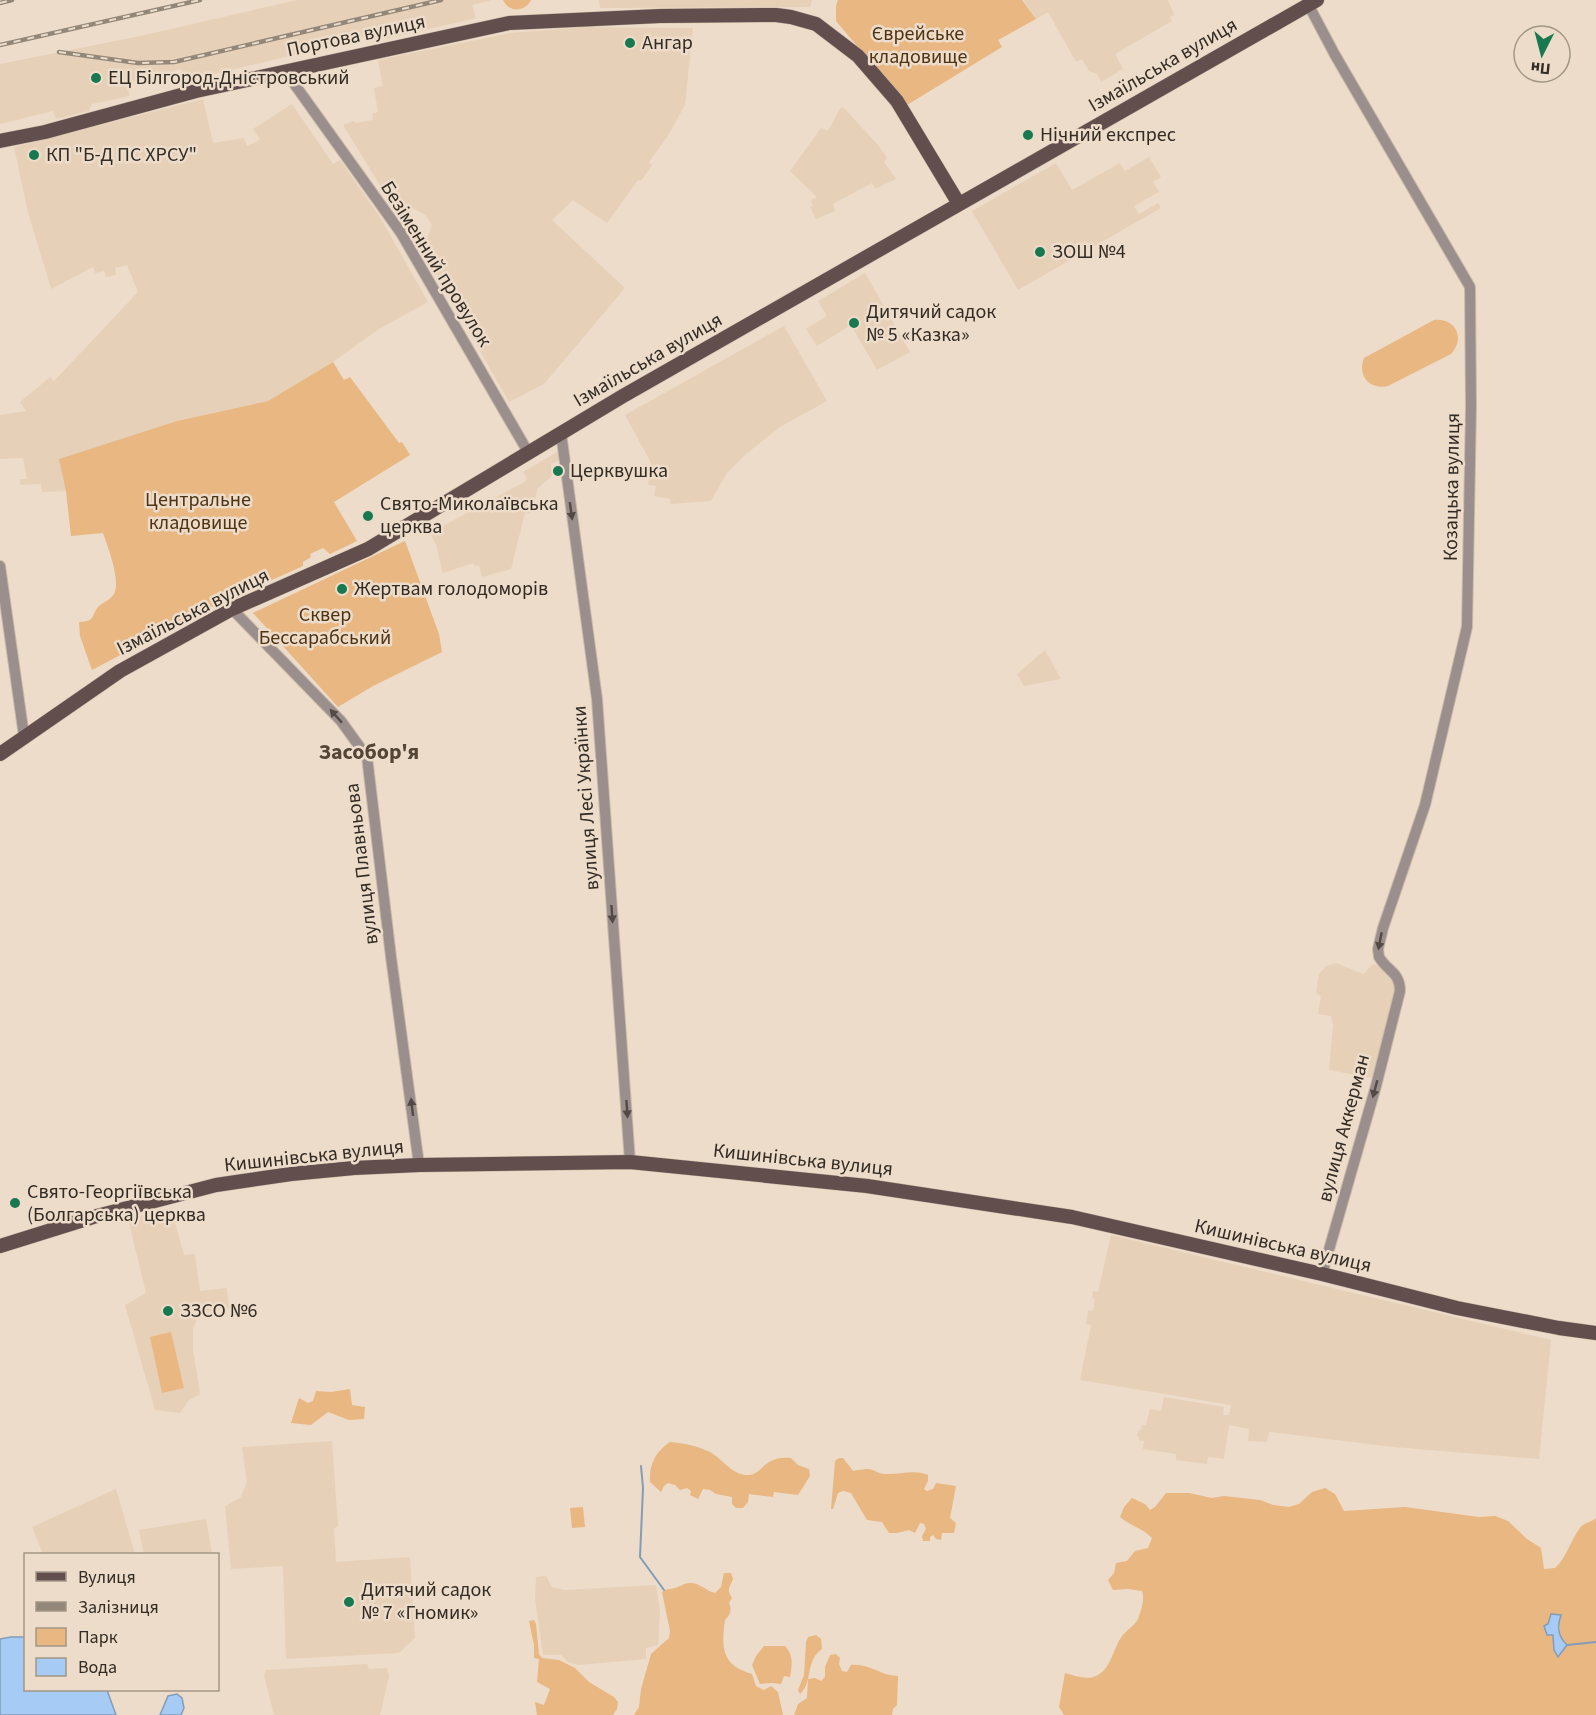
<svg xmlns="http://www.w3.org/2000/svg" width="1596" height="1715" font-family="'Source Sans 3',sans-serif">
<rect width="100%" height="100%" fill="#eddcc9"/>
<path fill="#e7d0b8" d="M 297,0 L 492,0 L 472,5 L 476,18 L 386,39 L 370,35 L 355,39 L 354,37 L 341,39 L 341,44 L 184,81 L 181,69 L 127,83 L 130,96 L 92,104 L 89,111 L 56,119 L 53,111 L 0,124 L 0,64 L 140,36 Z
M 599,0 L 812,0 L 810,7 L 600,8 Z
M 1023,0 L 1168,0 L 1174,15 L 1170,17 L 1172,21 L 1115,54 L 1123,69 L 1101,82 L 1097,74 L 1089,71 L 1082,59 L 1076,62 L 1048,12 L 1036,19 Z
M 587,27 L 693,28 L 685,105 L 667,137 L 649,162 L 652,165 L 641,181 L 638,180 L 607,223 L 573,200 L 552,220 L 625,288 L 544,384 L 509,402 L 423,250 L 432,225 L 425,215 L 384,192 L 343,125 L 354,121 L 355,123 L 373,120 L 372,114 L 378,112 L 374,88 L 383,86 L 378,60 L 510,33 Z
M 203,99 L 213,143 L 244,138 L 247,146 L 260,140 L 253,129 L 292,104 L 333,164 L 340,160 L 380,217 L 428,302 L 379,329 L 333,362 L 268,401 L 177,421 L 60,459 L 66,491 L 42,492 L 41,484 L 20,485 L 20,479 L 27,479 L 23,458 L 0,459 L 0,415 L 26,411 L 20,402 L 50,377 L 54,381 L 138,292 L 127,265 L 115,268 L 116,275 L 106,277 L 104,271 L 95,273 L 93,267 L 51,289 L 28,212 L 14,147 Z
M 841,107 L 844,108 L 878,145 L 887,158 L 884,162 L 896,179 L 875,189 L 872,183 L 833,204 L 835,211 L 816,219 L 810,207 L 813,206 L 811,200 L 817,197 L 790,171 L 821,128 L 828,131 Z
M 1149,157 L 1161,177 L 1153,182 L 1159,192 L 1134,206 L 1139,214 L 1158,203 L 1161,208 L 1018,290 L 972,211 L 1056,163 L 1072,190 L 1120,163 L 1125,171 Z
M 865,273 L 910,352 L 877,370 L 851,325 L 817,346 L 806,329 L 827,316 L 818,301 Z
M 784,326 L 827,401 L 780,427 L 746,454 L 727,473 L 711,501 L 670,504 L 670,499 L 654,496 L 656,486 L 648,485 L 651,463 L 625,415 Z
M 559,451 L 560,460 L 551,464 L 552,476 L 538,488 L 531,514 L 525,513 L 511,569 L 482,577 L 479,565 L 475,566 L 473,563 L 443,573 L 436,545 L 430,533 L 526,481 L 526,477 L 523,472 Z
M 1045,650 L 1061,679 L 1024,686 L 1017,674 Z
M 1336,963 L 1363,974 L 1373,964 L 1388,970 L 1393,975 L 1396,989 L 1372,1078 L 1329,1070 L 1333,1025 L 1331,1016 L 1318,1014 L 1321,996 L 1316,993 L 1319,974 L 1326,966 Z
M 171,1208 L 184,1255 L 195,1254 L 200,1291 L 227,1288 L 229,1308 L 197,1313 L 198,1317 L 193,1329 L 193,1350 L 200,1394 L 188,1401 L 180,1413 L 155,1410 L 125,1305 L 146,1293 L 128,1219 Z
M 1111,1235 L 1551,1340 L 1539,1459 L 1393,1447 L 1269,1432 L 1267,1442 L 1248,1441 L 1249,1429 L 1229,1425 L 1224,1459 L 1208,1457 L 1207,1464 L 1176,1460 L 1176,1454 L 1143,1449 L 1144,1441 L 1139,1440 L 1139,1437 L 1137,1436 L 1139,1430 L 1141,1430 L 1142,1425 L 1146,1425 L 1150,1409 L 1161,1411 L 1164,1397 L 1224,1407 L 1223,1415 L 1229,1415 L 1231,1405 L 1080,1380 L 1091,1325 L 1086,1324 L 1088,1310 L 1093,1311 L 1095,1299 L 1092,1298 L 1093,1291 L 1098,1292 Z
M 332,1441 L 338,1526 L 334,1529 L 336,1562 L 410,1557 L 415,1638 L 399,1653 L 286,1659 L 283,1566 L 231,1569 L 225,1506 L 241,1497 L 247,1482 L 242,1447 Z
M 116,1489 L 135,1554 L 43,1554 L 32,1527 Z
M 206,1519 L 212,1554 L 144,1554 L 139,1530 Z
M 546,1576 L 552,1587 L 565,1590 L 656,1585 L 660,1612 L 658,1645 L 646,1648 L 646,1659 L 578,1665 L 568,1662 L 561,1655 L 543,1655 L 535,1598 L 536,1577 Z
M 367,1664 L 369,1669 L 387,1668 L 389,1677 L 380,1715 L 274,1715 L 264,1675 L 266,1670 Z"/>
<path fill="#e8b782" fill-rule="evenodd" d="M 503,0 L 531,0 C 525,12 509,13 503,0 Z
M 838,0 L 1022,0 L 1036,19 L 998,40 L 1002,47 L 907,105 L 836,21 L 836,6 Z
M 1434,320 C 1455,317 1466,338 1451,354 L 1388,386 C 1370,390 1357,376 1364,358 Z
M 333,362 L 344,380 L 350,377 L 399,443 L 402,442 L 410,455 L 334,502 L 357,541 L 330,554 L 323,548 L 310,554 L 311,557 L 303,562 L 303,566 L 209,608 L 92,670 L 80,636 L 79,622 C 97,621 90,616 99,606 C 104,602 110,600 114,594 C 121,581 108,547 103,533 L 71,536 L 66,491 L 59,459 L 177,421 L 268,401 Z
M 405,541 L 439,634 L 442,652 L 373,686 L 338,707 L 253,613 Z
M 171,1332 L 184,1388 L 162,1393 L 150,1337 Z
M 350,1389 L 352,1405 L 365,1407 L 364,1419 L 349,1420 L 328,1412 L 311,1425 L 291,1423 L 299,1398 L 308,1403 L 313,1401 L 316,1391 L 331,1392 Z
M 670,1442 C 683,1443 698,1446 710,1452 C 722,1459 731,1473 745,1475 C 757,1476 760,1468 769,1462 C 775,1458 784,1457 791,1458 L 798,1465 L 809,1469 L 810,1476 L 798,1495 L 774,1492 L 773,1497 L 749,1494 L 748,1502 L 743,1508 L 736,1508 L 732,1504 L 732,1497 L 716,1494 L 710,1490 L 703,1489 L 698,1499 L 690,1495 L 691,1491 L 687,1488 L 680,1490 L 675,1485 L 668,1483 L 664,1486 L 661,1492 L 650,1482 C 649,1465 655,1452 670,1442 Z
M 839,1458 L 843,1458 L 853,1471 C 858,1470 863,1469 867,1469 C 874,1469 878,1474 885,1474 C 900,1475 913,1469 928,1475 L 928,1481 L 924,1489 L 927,1491 L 933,1489 L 936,1483 L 956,1486 L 950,1518 L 956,1523 L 954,1533 L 942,1533 L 941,1540 L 936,1539 L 933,1535 L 930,1537 L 930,1541 L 923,1541 L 922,1536 L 926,1529 L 924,1524 L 920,1523 L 915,1533 L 909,1530 L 897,1533 L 889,1533 L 882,1522 L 867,1520 L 851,1493 L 843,1491 L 838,1493 L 833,1509 L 831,1509 L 835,1461 Z
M 1325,1488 L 1335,1494 L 1344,1511 L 1405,1507 L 1479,1517 L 1495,1516 L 1508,1521 L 1527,1539 L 1541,1548 L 1544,1569 L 1555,1568 C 1567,1557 1570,1541 1580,1528 C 1583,1523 1592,1522 1596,1518 L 1596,1715 L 1064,1715 L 1059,1707 L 1065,1673 C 1076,1676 1088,1681 1098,1675 C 1111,1668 1113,1649 1122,1636 C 1127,1630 1135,1625 1138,1619 C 1141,1611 1145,1600 1142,1591 L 1128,1589 L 1113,1590 L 1108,1580 L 1114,1573 L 1116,1563 L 1127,1561 L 1135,1551 L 1148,1548 L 1152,1538 C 1141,1527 1130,1526 1120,1517 L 1124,1507 L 1132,1498 L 1145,1504 L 1150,1510 L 1155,1507 L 1166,1493 L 1189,1493 L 1212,1498 L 1224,1496 L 1260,1500 L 1273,1505 L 1289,1507 L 1299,1504 L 1312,1492 ZM 1559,1621 L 1561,1640 L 1553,1645 L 1554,1640 L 1553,1635 L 1547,1635 L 1544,1626 Z
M 583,1507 L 585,1527 L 572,1528 L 570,1508 Z
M 724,1573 L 731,1573 L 733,1579 C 730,1587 726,1589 732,1598 L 729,1603 C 732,1610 731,1614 725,1620 C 721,1649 722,1665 752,1674 L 756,1686 L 764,1690 L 771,1686 L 778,1692 L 783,1715 L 634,1715 L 639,1707 L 641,1689 L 651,1654 L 669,1638 L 670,1631 L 662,1592 C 667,1588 669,1590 675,1588 C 680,1587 684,1583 689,1583 C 699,1582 706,1591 715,1593 L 721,1587 Z
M 534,1620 L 536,1624 L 539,1654 L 542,1658 L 559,1660 L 575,1668 L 589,1682 L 614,1697 L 618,1702 L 617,1709 L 613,1715 L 537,1715 L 535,1702 L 544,1705 L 550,1689 L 537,1682 L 539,1659 L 534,1658 L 534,1645 L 529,1621 Z
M 816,1635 L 821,1639 L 822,1649 C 805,1660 813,1683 800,1694 L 798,1690 L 804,1675 L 806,1642 L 808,1637 Z
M 764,1646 L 785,1646 C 794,1656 792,1665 790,1677 L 784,1676 L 781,1684 L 772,1683 L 760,1684 L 752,1665 L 756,1656 Z
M 836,1654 L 840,1658 L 839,1664 L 842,1671 L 847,1672 L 851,1665 C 869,1663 881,1676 898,1676 L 897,1705 L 893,1709 L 892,1715 L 794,1715 L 798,1704 L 807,1698 L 808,1679 L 815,1678 L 821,1681 L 825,1677 L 825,1667 L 830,1655 Z"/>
<path fill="#a6ccf5" stroke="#839cb7" stroke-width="1.5" d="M 1551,1614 L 1561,1615 C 1557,1626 1558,1637 1567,1645 L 1558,1657 L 1554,1650 L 1553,1635 L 1547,1635 L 1544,1626 L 1548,1624 Z
M 11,1637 L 25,1637 L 26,1690 L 107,1690 L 116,1715 L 0,1715 L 0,1639 Z
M 177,1694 L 182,1698 L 184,1708 L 181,1715 L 160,1715 L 168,1696 Z"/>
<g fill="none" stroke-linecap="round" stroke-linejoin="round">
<path stroke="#839cb7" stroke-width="2" d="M 641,1466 L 643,1488 L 640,1557 L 664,1590
M 1567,1645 L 1596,1642"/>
<defs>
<path id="minor" d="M 1308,4 L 1335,55 L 1470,287 L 1471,406 L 1467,627 L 1425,805 L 1383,928 L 1378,949 L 1379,957 C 1388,972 1400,972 1400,991 L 1376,1086 L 1322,1274
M 285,71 L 401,233 L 528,452
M 561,433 L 597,699 L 630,1162
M 0,566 L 24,736
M 232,609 L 341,721 L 367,757 L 391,957 L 419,1165"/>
<path id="major" d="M 0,141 L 45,132 L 196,91 L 509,23 L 660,16 L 776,15 L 791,17 L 816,24 L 858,56 L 897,101 L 959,204
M 0,754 L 120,671 L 232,609 L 368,549 L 623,396 L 1317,0
M 0,1246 L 93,1217 L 216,1185 L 291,1174 L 354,1168 L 419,1165 L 630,1162 L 867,1186 L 1072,1217 L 1322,1274 L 1457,1308 L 1559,1328 L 1596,1333"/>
</defs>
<use href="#minor" stroke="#c8b9a8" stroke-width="12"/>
<use href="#major" stroke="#c8b9a8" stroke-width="15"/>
<use href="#minor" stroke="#9b8f8e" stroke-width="10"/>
<use href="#major" stroke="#624e4c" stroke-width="14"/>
<defs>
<path id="rail" d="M 0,3 L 12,0
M 0,45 L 200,0
M 59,52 L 138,63 L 174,62 L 441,0"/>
</defs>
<use href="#rail" stroke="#928779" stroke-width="4.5"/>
<use href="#rail" stroke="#eddcc9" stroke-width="2" stroke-dasharray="7" stroke-linecap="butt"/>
</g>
<defs><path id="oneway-solid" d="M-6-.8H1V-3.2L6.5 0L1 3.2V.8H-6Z" transform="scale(1.5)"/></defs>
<g fill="#524a44">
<use href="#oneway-solid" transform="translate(571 511) rotate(82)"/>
<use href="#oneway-solid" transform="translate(336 716) rotate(-132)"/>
<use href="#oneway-solid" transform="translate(612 914) rotate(86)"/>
<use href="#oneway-solid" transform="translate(1380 941) rotate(101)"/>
<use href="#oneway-solid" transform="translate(1375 1089) rotate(105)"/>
<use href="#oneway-solid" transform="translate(412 1107) rotate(-97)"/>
<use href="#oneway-solid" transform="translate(627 1109) rotate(86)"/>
</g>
<g fill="#18784f" stroke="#eddcc9" stroke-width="2">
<circle cx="630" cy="43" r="6"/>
<circle cx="96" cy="78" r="6"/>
<circle cx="1028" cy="135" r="6"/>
<circle cx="34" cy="155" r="6"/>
<circle cx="1040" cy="252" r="6"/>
<circle cx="854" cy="323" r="6"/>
<circle cx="558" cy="471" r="6"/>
<circle cx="368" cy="516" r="6"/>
<circle cx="342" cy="589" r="6"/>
<circle cx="15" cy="1203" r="6"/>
<circle cx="168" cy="1311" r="6"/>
<circle cx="349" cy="1602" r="6"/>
</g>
<g text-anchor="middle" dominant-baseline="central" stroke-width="5" stroke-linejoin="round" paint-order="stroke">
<g font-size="20" fill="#4e3414" stroke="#eddcc9">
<text x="918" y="34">Єврейське<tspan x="918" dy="23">кладовище</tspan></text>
<text x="198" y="500">Центральне<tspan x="198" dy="23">кладовище</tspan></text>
<text x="325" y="615">Сквер<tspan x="325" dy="23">Бессарабський</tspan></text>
</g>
<g font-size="20" fill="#322c25" stroke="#eddcc9">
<text transform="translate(356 36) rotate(-12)">Портова вулиця</text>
<text transform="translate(1163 65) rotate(-30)">Ізмаїльська вулиця</text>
<text transform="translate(436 264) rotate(58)">Безіменний провулок</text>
<text transform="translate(648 360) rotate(-30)">Ізмаїльська вулиця</text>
<text transform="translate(1452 487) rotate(-89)">Козацька вулиця</text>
<text transform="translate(193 612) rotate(-27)">Ізмаїльська вулиця</text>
<text transform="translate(586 798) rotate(-94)">вулиця Лесі Українки</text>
<text transform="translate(362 864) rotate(-97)">вулиця Плавньова</text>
<text transform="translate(1344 1128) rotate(-75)">вулиця Аккерман</text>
<text transform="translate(314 1156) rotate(-6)">Кишинівська вулиця</text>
<text transform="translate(803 1160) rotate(6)">Кишинівська вулиця</text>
<text transform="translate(1283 1246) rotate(13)">Кишинівська вулиця</text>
</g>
<g font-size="20" fill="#322c25" stroke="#eddcc9" text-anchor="start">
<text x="642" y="43">Ангар</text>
<text x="108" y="78">ЕЦ Білгород-Дністровський</text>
<text x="1040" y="135">Нічний експрес</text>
<text x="46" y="155">КП "Б-Д ПС ХРСУ"</text>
<text x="1052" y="252">ЗОШ №4</text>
<text x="866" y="312">Дитячий садок<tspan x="866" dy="23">№ 5 «Казка»</tspan></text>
<text x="570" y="471">Церквушка</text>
<text x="380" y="504">Свято-Миколаївська<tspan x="380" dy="23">церква</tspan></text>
<text x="354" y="589">Жертвам голодоморів</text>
<text x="27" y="1192">Свято-Георгіївська<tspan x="27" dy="23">(Болгарська) церква</tspan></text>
<text x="180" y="1311">ЗЗСО №6</text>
<text x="361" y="1590">Дитячий садок<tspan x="361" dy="23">№ 7 «Гномик»</tspan></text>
</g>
<g font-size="22" font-weight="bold" fill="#544637" stroke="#eddcc9">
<text x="369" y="752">Засобор'я</text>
</g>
</g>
<rect x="24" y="1553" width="195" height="138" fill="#eddcc9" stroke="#a29687" stroke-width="1.5"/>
<rect x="36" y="1572" width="30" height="9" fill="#624e4c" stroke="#a29687" stroke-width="1.5"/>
<text x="78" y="1583" font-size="18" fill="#322c25">Вулиця</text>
<rect x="36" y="1602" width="30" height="9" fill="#928779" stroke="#a29687" stroke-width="1.5"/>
<text x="78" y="1613" font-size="18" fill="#322c25">Залізниця</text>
<rect x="36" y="1628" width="30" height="18" fill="#e8b782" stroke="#a29687" stroke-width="1.5"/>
<text x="78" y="1643" font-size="18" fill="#322c25">Парк</text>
<rect x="36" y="1658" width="30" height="18" fill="#a6ccf5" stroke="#a29687" stroke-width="1.5"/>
<text x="78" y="1673" font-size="18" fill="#322c25">Вода</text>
<g transform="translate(1542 54) rotate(186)"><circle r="28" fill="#eddcc9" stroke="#a29687" stroke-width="1.5"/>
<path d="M0-4.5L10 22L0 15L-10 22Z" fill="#18784f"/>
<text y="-9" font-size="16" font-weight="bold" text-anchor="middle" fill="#322c25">Пн</text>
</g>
</svg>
